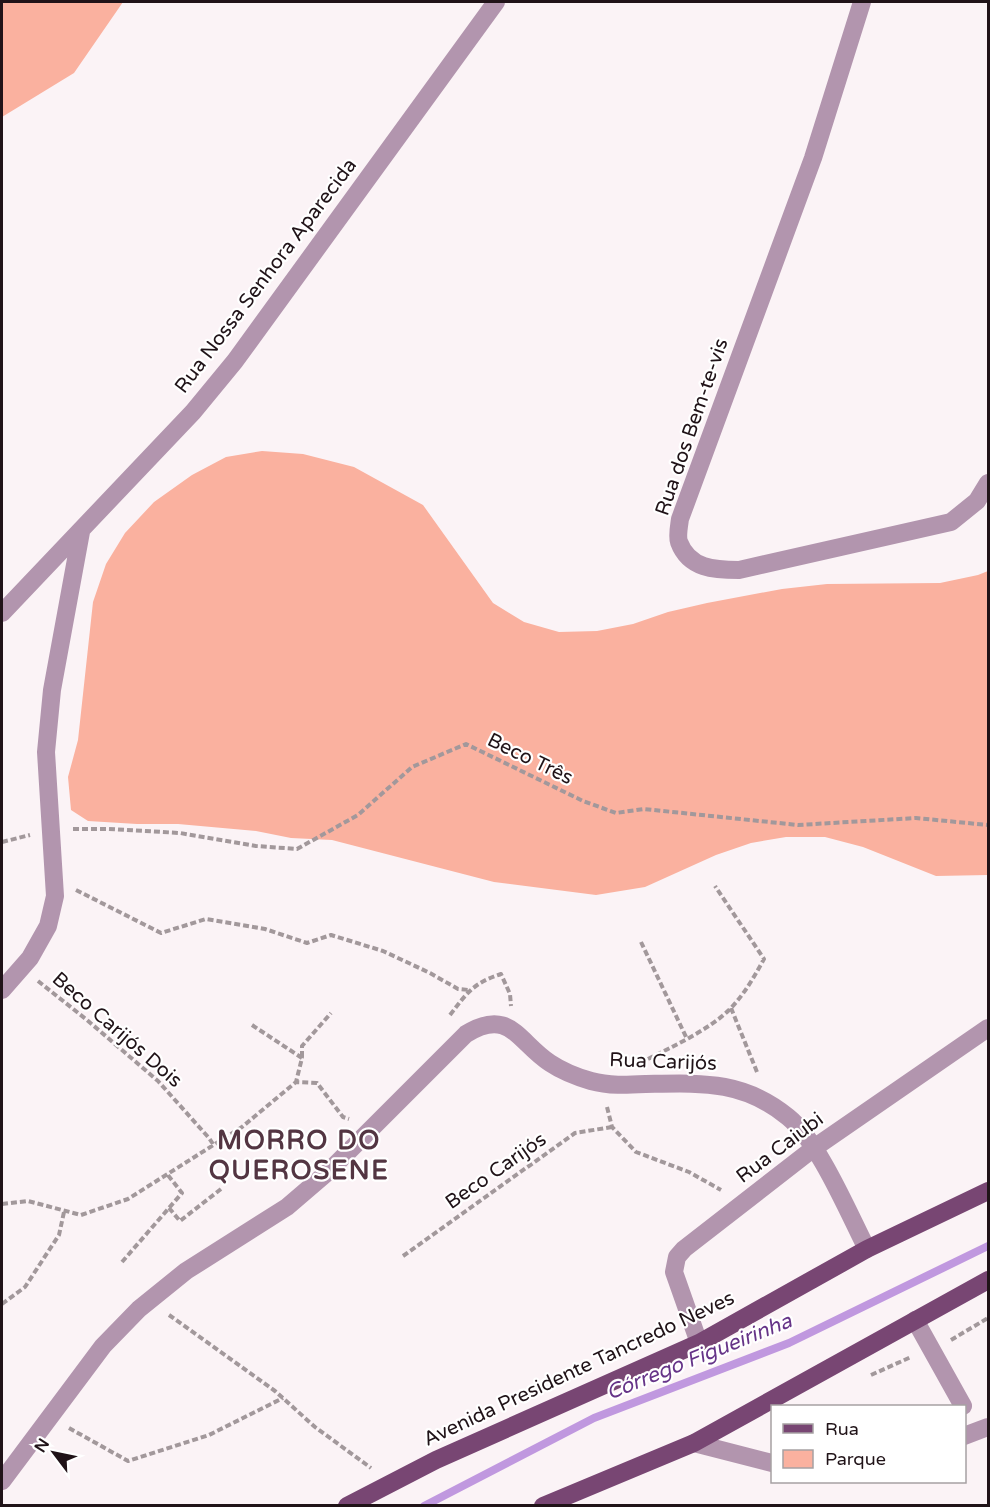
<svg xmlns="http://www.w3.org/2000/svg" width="990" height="1507" font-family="'Varela Round',sans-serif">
<rect width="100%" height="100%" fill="#fbf3f6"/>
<path fill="#fab19f" d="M 2,2 L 123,2 L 74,73 L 2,117 Z
M 262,451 L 303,454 L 354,467 L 423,505 L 493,603 L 524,622 L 559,632 L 597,631 L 633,624 L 668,612 L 707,603 L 782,589 L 827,584 L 940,583 L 978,575 L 988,571 L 988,875 L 936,876 L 863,847 L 825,837 L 786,837 L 751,843 L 716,855 L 645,887 L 596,895 L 494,882 L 332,840 L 291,838 L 256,831 L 178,824 L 137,824 L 88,821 L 71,810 L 68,777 L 78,740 L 93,602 L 106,564 L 125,533 L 154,502 L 192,475 L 226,457 Z"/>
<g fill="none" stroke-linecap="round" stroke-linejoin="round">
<path stroke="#c098df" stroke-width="8" d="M 424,1506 L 594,1418 L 789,1343 L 988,1246"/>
<path stroke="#a2989b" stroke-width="4" stroke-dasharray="6 3" stroke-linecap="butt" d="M 73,829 L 109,829 L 180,833 L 256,846 L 297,849 L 358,815 L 412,767 L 466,744 L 583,801 L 616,813 L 644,809 L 798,825 L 916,818 L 988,825
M 2,842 L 30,835
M 76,890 L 161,933 L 206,919 L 265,929 L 307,943 L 331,935 L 383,951 L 430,973 L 458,989 L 469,990
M 641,942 L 687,1039
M 38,981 L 87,1020 L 158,1081 L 209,1138 L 213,1144
M 731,1008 L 757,1072
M 450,1015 C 467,993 473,983 501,974 L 510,994 L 511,1006
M 252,1025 L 302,1058 L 296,1082
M 302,1057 L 302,1046 L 331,1013
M 648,1059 C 672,1047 710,1029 729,1010 C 744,995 754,977 764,959 L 715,886
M 607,1107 L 612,1127 L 636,1152 L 689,1172 L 721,1190
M 2,1204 L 28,1201 L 81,1215 L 128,1199 L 242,1127 L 296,1082 L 317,1083 L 343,1117 L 349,1119
M 169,1208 L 180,1221 L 221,1189
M 403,1256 L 575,1133 L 612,1127
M 122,1262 L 182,1193 L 167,1174
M 2,1304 L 25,1287 L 59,1235 L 64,1212
M 169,1315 L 275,1391 L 315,1427 L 371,1468
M 951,1340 L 988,1318
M 871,1375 L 911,1357
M 69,1428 L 128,1461 L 209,1435 L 283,1398"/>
<path stroke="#b295ae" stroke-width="18" d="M 862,2 L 813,158 L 680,519 C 679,526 677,536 679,542 C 689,569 715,570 739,570 L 951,522 L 977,501 L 988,483
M 2,613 L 193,412 L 235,361 L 496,2
M 2,990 L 30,958 L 48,926 L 55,896 L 46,752 L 52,690 L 81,532
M 915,1320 L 963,1406
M 699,1343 L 674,1272 L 677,1257 L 684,1249 L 814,1148 L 988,1028
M 964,1436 L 988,1427
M 694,1443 L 772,1463
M 2,1481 L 103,1346 L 139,1309 L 186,1271 L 287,1207 L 329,1171 L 466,1034 C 510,1007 518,1042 550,1063 C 562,1071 577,1077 591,1081 C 609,1086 627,1085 646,1084 C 701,1083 743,1080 788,1117 C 819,1142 848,1212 867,1249"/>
<path stroke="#784673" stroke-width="18" d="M 347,1506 L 436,1460 L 699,1343 L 867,1249 L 988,1191
M 543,1506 L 694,1443 L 988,1280"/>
</g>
<g text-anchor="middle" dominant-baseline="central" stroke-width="4.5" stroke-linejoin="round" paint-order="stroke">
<g font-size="20" fill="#201318" stroke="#fff">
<text transform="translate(266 276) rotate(-53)">Rua Nossa Senhora Aparecida</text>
<text transform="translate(692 427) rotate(-71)">Rua dos Bem-te-vis</text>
<text transform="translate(530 759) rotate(26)">Beco Três</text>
<text transform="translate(117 1030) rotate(41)">Beco Carijós Dois</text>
<text transform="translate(663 1062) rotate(2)">Rua Carijós</text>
<text transform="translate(780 1148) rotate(-37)">Rua Caiubi</text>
<text transform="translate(496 1171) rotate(-35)">Beco Carijós</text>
<text transform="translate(579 1369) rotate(-25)">Avenida Presidente Tancredo Neves</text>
</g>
<g font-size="21" font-style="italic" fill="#663488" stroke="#fff">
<text transform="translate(699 1357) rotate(-22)">Córrego Figueirinha</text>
</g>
<g font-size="26" font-weight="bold" letter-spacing="1.5" fill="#533542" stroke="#fff">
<text x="299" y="1140">MORRO DO<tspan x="299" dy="30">QUEROSENE</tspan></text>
</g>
</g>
<rect width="990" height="1507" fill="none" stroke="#201318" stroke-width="6"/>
<rect x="771" y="1405" width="195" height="78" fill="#ffffff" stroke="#a6a1a3" stroke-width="1.5"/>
<rect x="783" y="1424" width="30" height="9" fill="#784673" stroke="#a6a1a3" stroke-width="1.5"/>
<text x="825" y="1435" font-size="18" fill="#201318">Rua</text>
<rect x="783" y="1450" width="30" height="18" fill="#fab19f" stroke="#a6a1a3" stroke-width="1.5"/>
<text x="825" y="1465" font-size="18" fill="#201318">Parque</text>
<g transform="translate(54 1453) rotate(302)" stroke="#ffffff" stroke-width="4.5" paint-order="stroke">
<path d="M0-4.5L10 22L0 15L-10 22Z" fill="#201318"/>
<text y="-9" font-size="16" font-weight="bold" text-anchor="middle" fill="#201318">N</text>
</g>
</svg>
